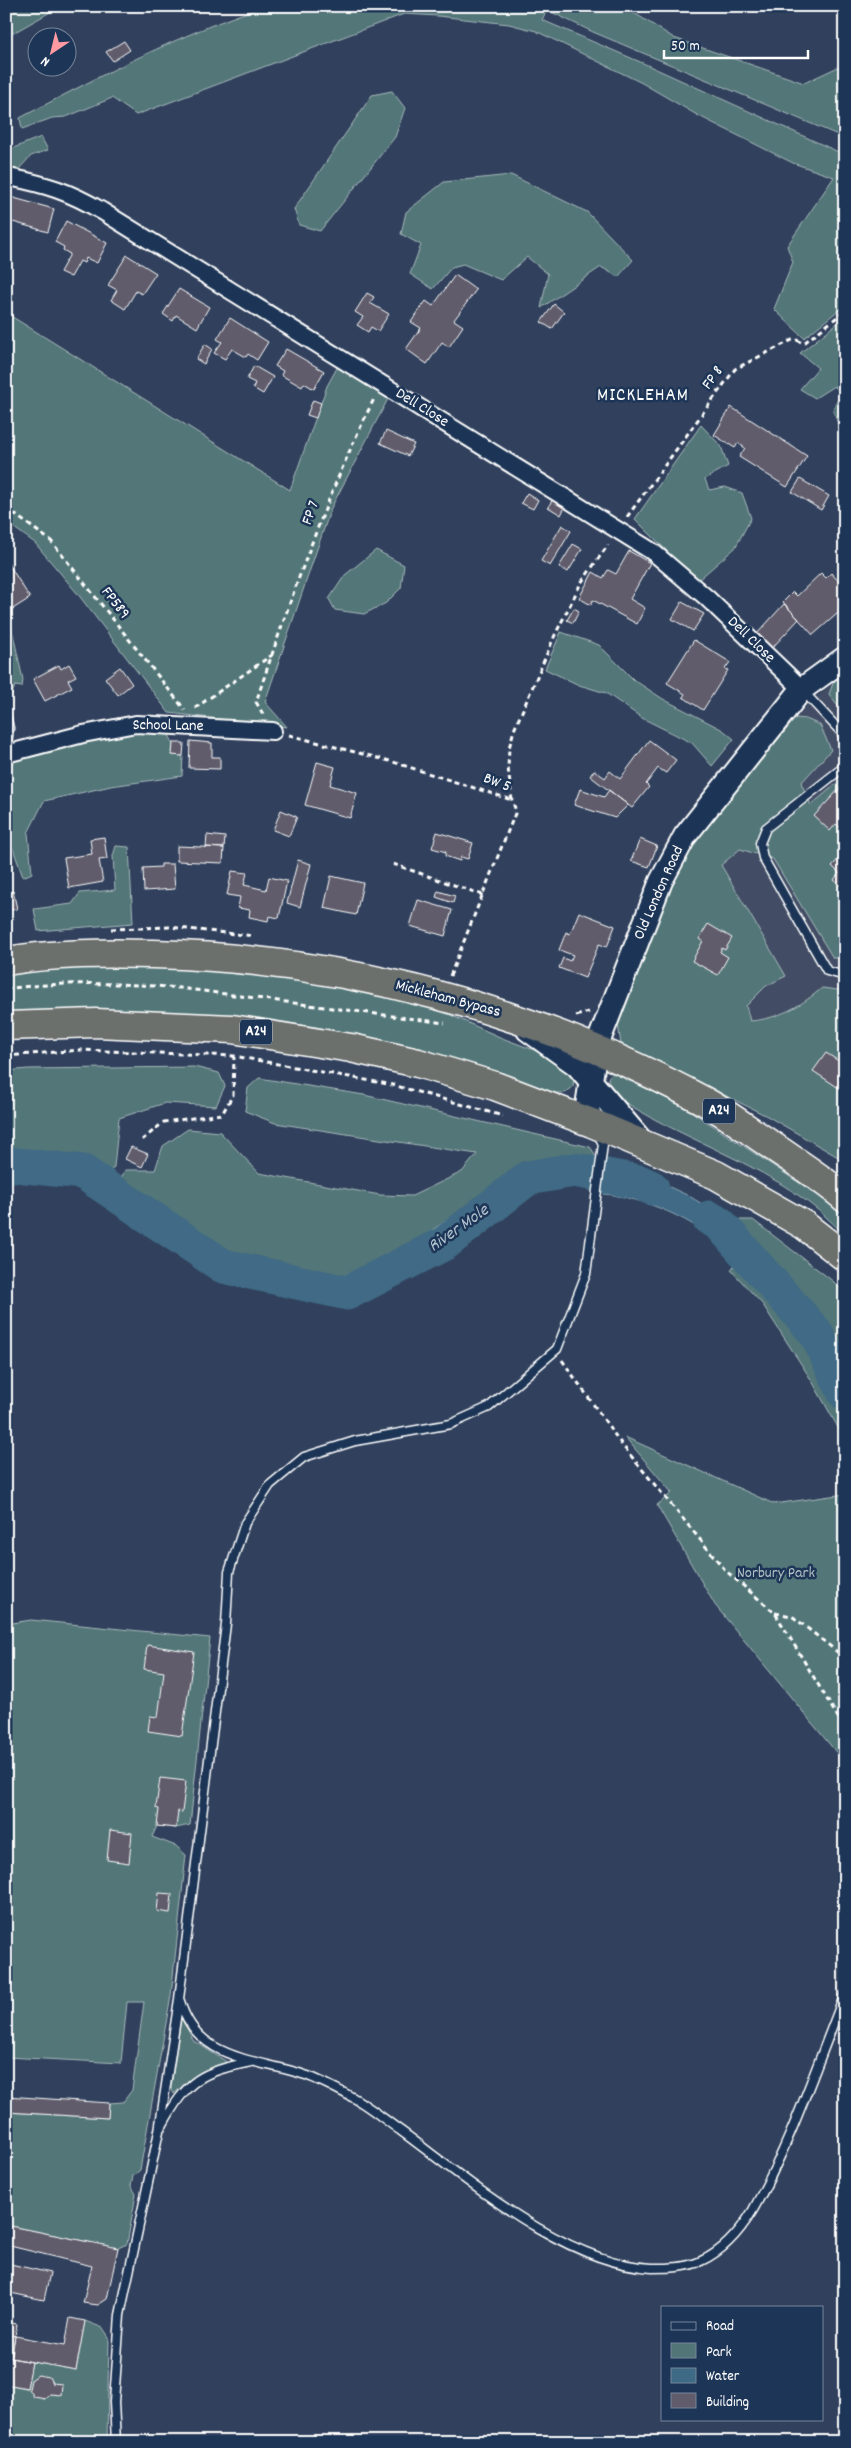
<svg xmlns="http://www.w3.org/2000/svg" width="851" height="2448" font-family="Dekko,sans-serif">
<rect width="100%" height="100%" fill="#31415d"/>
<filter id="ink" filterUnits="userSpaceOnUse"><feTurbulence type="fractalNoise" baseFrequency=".02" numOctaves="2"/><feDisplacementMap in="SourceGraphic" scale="10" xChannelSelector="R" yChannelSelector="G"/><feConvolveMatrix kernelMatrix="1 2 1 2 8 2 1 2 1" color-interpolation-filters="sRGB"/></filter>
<g filter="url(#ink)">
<path fill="#434d65" d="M 845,673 L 845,1104 L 805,1003 L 768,1020 L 674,1029 L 618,1025 L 670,882 L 690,844 L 801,711 Z"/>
<path fill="#527678" stroke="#a8babc" d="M 6,6 L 61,6 L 6,37 Z
M 265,6 L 623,6 L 674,38 L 804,83 L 838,67 L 845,70 L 845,138 L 593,32 L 547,10 L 542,20 L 645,64 L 845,155 L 845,305 L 804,338 L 774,309 L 793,262 L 787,246 L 834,177 L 793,163 L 697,115 L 642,83 L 536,31 L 509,24 L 438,16 L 404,14 L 136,115 L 112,98 L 66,117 L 52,118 L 22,129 L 20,118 C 100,76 179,34 265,6 Z
M 392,91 L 405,108 L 395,137 L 320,231 L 299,225 L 294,209 L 372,95 Z
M 41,137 L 48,150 L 31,156 L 17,171 L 6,170 L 6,151 Z
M 511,175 L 587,212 L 633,260 L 618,277 L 601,267 L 541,308 L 548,274 L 527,257 L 501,280 L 463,264 L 452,267 L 433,289 L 410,274 L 421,245 L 401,234 L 406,212 L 444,182 Z
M 6,313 L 290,490 L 327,386 L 338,366 L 389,397 L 331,508 L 265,702 L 287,727 L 169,713 L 77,593 L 35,543 L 6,522 Z
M 845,317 L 845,436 L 840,430 L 833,409 L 841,393 L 834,386 L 815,398 L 800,389 L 818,368 L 800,353 Z
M 701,425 L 721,446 L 728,466 L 705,479 L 709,490 L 725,487 L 742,493 L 751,518 L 735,548 L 697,581 L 635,519 Z
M 376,550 L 404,565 L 401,588 L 386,603 L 364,614 L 335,610 L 329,599 L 345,575 Z
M 12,629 L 23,680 L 22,687 L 15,686 L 7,706 L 6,630 Z
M 561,632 L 599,645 L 634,680 L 663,699 L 723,730 L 734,739 L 712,766 L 692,743 L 642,718 L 606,693 L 579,685 L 545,669 Z
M 845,673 L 845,712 L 836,704 L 829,694 L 834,681 Z
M 796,718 L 806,719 L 820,725 L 831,750 L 801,783 L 811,805 L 841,780 L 845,779 L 845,958 L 833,958 L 773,859 L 740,849 L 721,865 L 786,976 L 766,986 L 746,1006 L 750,1021 C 778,1019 801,1006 822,988 L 845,991 L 845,1161 L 767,1116 L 621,1044 L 618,1025 L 670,882 L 690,844 Z
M 128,733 L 168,733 L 173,743 L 172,755 L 183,756 L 182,776 L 111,786 L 44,801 L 28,833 L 32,873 L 23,877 L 6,829 L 6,764 L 68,744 Z
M 116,846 L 129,847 L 133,923 L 38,931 L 34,909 L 72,904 L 80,893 L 115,890 L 113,856 Z
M 115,962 L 292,973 L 428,1005 L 502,1038 L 558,1059 L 574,1076 L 573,1087 L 565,1093 L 552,1093 L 465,1063 L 394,1044 L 316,1027 L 229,1016 L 6,1016 L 6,971 Z
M 194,1067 L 219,1073 L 225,1086 L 216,1106 L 165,1103 L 119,1118 L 114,1167 L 108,1174 L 80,1158 L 44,1151 L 6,1155 L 6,1071 L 28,1069 Z
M 614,1070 L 689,1110 L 831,1204 L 845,1215 L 845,1236 C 783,1166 686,1145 611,1093 L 608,1078 Z
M 259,1078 L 364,1095 L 590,1147 L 595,1154 L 594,1162 L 533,1161 L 415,1242 L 343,1276 L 223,1252 L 119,1182 L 125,1170 L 155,1170 L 163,1146 L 188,1129 L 220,1132 L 259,1173 L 380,1195 L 412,1196 L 462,1172 L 477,1154 L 275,1123 L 245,1111 L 248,1088 Z
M 737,1220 L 753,1220 L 834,1282 L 845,1294 L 845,1440 L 812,1381 L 763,1305 L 731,1270 L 748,1245 Z
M 625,1437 L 774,1504 L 845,1494 L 845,1763 L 715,1605 L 657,1505 L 672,1493 Z
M 31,1620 L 210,1638 L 190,1825 L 176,1828 L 157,1826 L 152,1837 L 176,1846 L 186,1855 L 171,1995 L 140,2170 L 133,2176 L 131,2186 L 136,2194 L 127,2244 L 118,2248 L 6,2225 L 6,2112 L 108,2118 L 109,2103 L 123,2102 L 132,2090 L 144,2002 L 127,2002 L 121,2063 L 6,2057 L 6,1624 Z
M 181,2018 L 194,2041 L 227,2062 L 190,2079 L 174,2094 L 171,2088 Z
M 85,2321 L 103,2328 L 109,2337 L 107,2442 L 6,2442 L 6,2384 L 27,2388 L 32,2362 L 76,2370 Z"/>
<path fill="#3f6a85" stroke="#8ca6b6" d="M 607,1161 L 639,1173 L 689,1196 L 740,1227 L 748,1245 L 739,1259 C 703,1225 653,1199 604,1194 Z"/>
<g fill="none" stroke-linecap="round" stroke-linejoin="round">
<path stroke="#3f6a85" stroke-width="35" d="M 6,1164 L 83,1172 L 223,1266 L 347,1293 L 445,1243 L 528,1178 L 574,1170 L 639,1182 L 652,1188
M 709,1218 L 720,1224 L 816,1333 L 845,1393"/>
</g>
<path fill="#605c6c" stroke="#fff" d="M 124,41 L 130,50 L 113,61 L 106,52 Z
M 10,197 L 54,209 L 48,232 L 6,220 Z
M 66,221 L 107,243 L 97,263 L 86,258 L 84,263 L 80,261 L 71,277 L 60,272 L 70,254 L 63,250 L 64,247 L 55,242 Z
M 127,255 L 156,273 L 142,294 L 136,291 L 125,309 L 111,300 L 117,290 L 108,285 Z
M 455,275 L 476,290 L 454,320 L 463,326 L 449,347 L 442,342 L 427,364 L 406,349 L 421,328 L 411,322 L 426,301 L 433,306 Z
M 179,289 L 209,307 L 197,328 L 176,315 L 173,321 L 163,314 Z
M 367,293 L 374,297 L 370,303 L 389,314 L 378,331 L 371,327 L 368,332 L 357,325 L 363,317 L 355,312 Z
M 554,304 L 564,312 L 552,329 L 541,322 Z
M 230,318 L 268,342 L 257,360 L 248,354 L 246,357 L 232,349 L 225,359 L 214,353 L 222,342 L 217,339 Z
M 205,344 L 212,349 L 204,364 L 196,359 Z
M 286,349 L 324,371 L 314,389 L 304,383 L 302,387 L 281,375 L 283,371 L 275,366 Z
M 254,366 L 273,377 L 263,394 L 253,388 L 255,383 L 247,379 Z
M 313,400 L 321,403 L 316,418 L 307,415 Z
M 731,407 L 807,456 L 787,487 L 739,457 L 745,448 L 738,443 L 735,448 L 714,435 Z
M 386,431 L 414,444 L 408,456 L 380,443 Z
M 800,479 L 829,496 L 821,510 L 792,492 Z
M 527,493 L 538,500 L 533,509 L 521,503 Z
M 553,499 L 565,507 L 561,515 L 548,507 Z
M 562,525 L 571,531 L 550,566 L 541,561 Z
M 573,544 L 582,549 L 568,572 L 559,567 Z
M 629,551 L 650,563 L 630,599 L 645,608 L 637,624 L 593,600 L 591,605 L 579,598 L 593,572 L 603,578 L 608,570 L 616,574 Z
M 6,560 L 30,598 L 8,612 L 6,610 Z
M 821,573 L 826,578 L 831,573 L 845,588 L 845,607 L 813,635 L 783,602 L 793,592 L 797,596 Z
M 682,602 L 704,614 L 693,631 L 672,619 Z
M 784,604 L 799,619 L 771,649 L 756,635 Z
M 574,608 L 579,611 L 573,623 L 567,620 Z
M 694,640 L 730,662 L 725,669 L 728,670 L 703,710 L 683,697 L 685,694 L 667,683 Z
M 69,664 L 76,676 L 68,680 L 72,687 L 45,701 L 33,679 L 59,665 L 61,669 Z
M 120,667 L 132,684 L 118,695 L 105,678 Z
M 649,740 L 676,760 L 666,773 L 658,768 L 646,784 L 649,787 L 632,808 L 590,776 L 594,770 L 605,778 L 610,771 L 620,779 Z
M 190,741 L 212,743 L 212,757 L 220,757 L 220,769 L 189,768 Z
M 173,743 L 184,743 L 183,756 L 172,755 Z
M 317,762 L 335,767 L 330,785 L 357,793 L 350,818 L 305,805 Z
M 842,786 L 845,789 L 845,832 L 836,824 L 830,831 L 814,816 Z
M 580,789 L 604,797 L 609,790 L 628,805 L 615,818 L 574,805 Z
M 281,810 L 297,817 L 289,836 L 273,830 Z
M 437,832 L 473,843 L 468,859 L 461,857 L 460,861 L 445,856 L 446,852 L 432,848 Z
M 207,835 L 225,837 L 224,848 L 206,847 Z
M 104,837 L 107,859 L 99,860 L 103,882 L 69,888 L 64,858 L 92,854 L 90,839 Z
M 640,839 L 657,846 L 649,867 L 631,861 Z
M 177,846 L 224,848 L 223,863 L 177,861 Z
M 845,852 L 845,885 L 843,888 L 834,880 L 839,873 L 832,866 Z
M 298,860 L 311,864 L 300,907 L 287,903 Z
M 161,864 L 173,864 L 175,889 L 144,891 L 143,868 L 161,867 Z
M 232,871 L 247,873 L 244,885 L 266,890 L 269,877 L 287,881 L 279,918 L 269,916 L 268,921 L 249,917 L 250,910 L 238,908 L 240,897 L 227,895 Z
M 331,876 L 363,883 L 356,915 L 324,908 Z
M 13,891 L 17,909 L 6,911 L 6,893 Z
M 438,891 L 455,896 L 453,903 L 436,897 Z
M 418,900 L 452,910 L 445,936 L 410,926 Z
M 579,912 L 615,926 L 607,947 L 599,944 L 585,978 L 559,968 L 563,958 L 570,961 L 573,955 L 559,950 L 566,932 L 570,934 Z
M 708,924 L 732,938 L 725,950 L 722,948 L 720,952 L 728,957 L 718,975 L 692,961 L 703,941 L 699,939 Z
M 826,1053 L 845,1065 L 845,1092 L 813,1071 Z
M 131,1147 L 148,1154 L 142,1167 L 125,1159 Z
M 147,1645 L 194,1652 L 182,1736 L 148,1731 L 150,1716 L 158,1717 L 164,1672 L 144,1669 Z
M 160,1778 L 186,1781 L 182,1812 L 178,1811 L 176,1828 L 157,1826 L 159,1809 L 156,1808 Z
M 110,1830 L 132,1833 L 129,1863 L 107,1860 Z
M 159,1893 L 172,1894 L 170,1913 L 157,1911 Z
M 6,2096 L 109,2103 L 108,2118 L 6,2112 Z
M 6,2225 L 118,2248 L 107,2299 L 98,2305 L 83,2303 L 92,2266 L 6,2245 Z
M 6,2263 L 50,2273 L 44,2300 L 6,2292 Z
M 70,2318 L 85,2321 L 76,2370 L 11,2358 L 15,2336 L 65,2345 Z
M 6,2322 L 17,2324 L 15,2336 L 6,2334 Z
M 6,2334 L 15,2336 L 11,2358 L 32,2362 L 27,2388 L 6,2384 Z
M 38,2375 L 49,2377 L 52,2383 L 62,2384 L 61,2395 L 50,2394 L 45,2399 L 34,2397 L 29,2389 L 31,2380 Z"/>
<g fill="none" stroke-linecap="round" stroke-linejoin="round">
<defs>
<path id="lane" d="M 803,691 L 842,733 L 845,730
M 6,716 L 9,728 L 6,750
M 842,733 L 845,744
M 845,766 L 766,828 L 760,843 L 763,858 L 827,971 L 838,974 L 845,972
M 180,2001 C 197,2060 252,2058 302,2074 C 319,2079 336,2089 352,2097 C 369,2106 385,2120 401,2131 C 469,2181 565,2264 652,2268 C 668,2268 686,2268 701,2261 C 723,2251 741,2230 753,2210 C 791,2143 816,2066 845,1994
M 162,2126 C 187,2080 200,2072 251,2062
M 116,2442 L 114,2402 L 120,2315 L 159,2131 L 179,1999 L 226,1624 L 229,1572 L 245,1523 L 270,1485 L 304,1457 L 355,1441 L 451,1424 L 489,1407 L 557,1349 L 586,1274 L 603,1144 L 598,1134"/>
<path id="street" d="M 9,177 C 47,185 68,191 102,211 L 653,552 L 707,598 L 802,689
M 6,754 L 83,734 L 136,724 L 273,731"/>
<path id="secondary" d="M 528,1030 L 577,1065 L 644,1144
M 592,1123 L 587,1106 L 596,1048 L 661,881 L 685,836 L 802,689 L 845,658"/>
<path id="highway" d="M 6,961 C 55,953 105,953 154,954 C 346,959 535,1010 704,1101 C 726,1113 747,1129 768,1143 C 794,1161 821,1177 845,1198
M 6,1026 L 96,1023 L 232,1029 L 351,1048 L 418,1063 L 495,1086 L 592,1123 L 716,1175 L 804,1225 L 845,1257"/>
</defs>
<use href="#lane" stroke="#fff" stroke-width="11"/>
<use href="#street" stroke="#fff" stroke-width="20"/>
<use href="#secondary" stroke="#fff" stroke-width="26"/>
<use href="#highway" stroke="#fff" stroke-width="31"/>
<path stroke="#fff" stroke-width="3" stroke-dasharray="5 4" stroke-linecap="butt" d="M 6,508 L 51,541 L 185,710
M 627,517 L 735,369 L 794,339 L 804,343 L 845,311
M 195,708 L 272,655
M 263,714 L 256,702 C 290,600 326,496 374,399
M 289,735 L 390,761 L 512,800
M 393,864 L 483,895
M 111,929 L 169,927 L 254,936
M 450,976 L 516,811 L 512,800 L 508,768 L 509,748 L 514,730 L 555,635 L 581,583 L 608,545
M 6,989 C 63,981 124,983 180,988 L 445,1023
M 576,1016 L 589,1012
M 6,1056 L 81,1050 L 234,1056 L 393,1085 L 503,1116
M 142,1140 L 164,1122 L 222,1114 L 233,1095 L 234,1056
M 562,1360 L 622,1445 L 726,1571 L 775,1613 L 845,1729
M 775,1613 L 792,1616 L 845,1658"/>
<use href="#lane" stroke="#1d3557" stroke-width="8"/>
<use href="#street" stroke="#1d3557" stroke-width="16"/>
<use href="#secondary" stroke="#1d3557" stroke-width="22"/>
<use href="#highway" stroke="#6c706d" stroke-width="28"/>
</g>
</g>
<g text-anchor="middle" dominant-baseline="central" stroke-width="5" stroke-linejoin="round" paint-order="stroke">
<g fill="#1d3557" stroke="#bbc2cd" stroke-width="1">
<rect x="240" y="1019.5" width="32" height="25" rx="4"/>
<rect x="703" y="1098.5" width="32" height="25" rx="4"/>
</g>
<g font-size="15" font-weight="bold" fill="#fff">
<text x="256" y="1032">A24</text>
<text x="719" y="1111">A24</text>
</g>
<g font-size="16" fill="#fff" stroke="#1d3557">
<text transform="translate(713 378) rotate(-54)">FP 8</text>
<text transform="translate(422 408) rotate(32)">Dell Close</text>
<text transform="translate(311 513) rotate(-70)">FP 7</text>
<text transform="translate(115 603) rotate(52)">FP589</text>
<text transform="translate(751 640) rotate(44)">Dell Close</text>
<text transform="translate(168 726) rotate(1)">School Lane</text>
<text transform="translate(497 783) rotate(21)">BW 5</text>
<text transform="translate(659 893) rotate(-66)">Old London Road</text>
<text transform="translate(448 999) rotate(15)">Mickleham Bypass</text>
</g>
<g font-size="16" fill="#b1c1c2" stroke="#1d3557">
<text x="776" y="1573">Norbury Park</text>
</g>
<g font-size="18" font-style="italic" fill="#b2c3ce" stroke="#1d3557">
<text transform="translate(459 1229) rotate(-35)">River Mole</text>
</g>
<g font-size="19" letter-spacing="1" fill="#fff" stroke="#1d3557">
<text x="643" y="396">MICKLEHAM</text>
</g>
</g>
<rect width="851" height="2448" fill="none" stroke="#1d3557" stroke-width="25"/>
<rect x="12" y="12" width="826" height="2423" fill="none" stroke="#fff" stroke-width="2" filter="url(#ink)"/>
<rect x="661" y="2306" width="162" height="115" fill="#1d3557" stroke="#77869a"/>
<rect x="671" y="2322" width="25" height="8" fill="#1d3557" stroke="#77869a"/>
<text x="706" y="2330" font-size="15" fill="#ffffff">Road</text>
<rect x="671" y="2343" width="25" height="15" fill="#527678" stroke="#77869a"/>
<text x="706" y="2356" font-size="15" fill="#ffffff">Park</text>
<rect x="671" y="2368" width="25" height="15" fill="#3f6a85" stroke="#77869a"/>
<text x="706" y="2380" font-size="15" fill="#ffffff">Water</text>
<rect x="671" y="2393" width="25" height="15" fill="#605c6c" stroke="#77869a"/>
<text x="706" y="2406" font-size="15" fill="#ffffff">Building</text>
<g transform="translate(52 52) rotate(215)"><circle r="24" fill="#1d3557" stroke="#77869a"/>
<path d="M0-4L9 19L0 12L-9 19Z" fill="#ff9aa2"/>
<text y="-8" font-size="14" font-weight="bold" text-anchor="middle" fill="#ffffff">N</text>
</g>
<path d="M664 50v8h144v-8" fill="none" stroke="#ffffff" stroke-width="2.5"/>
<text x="671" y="50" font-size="15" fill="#ffffff" stroke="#1d3557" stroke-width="4" paint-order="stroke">50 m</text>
</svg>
